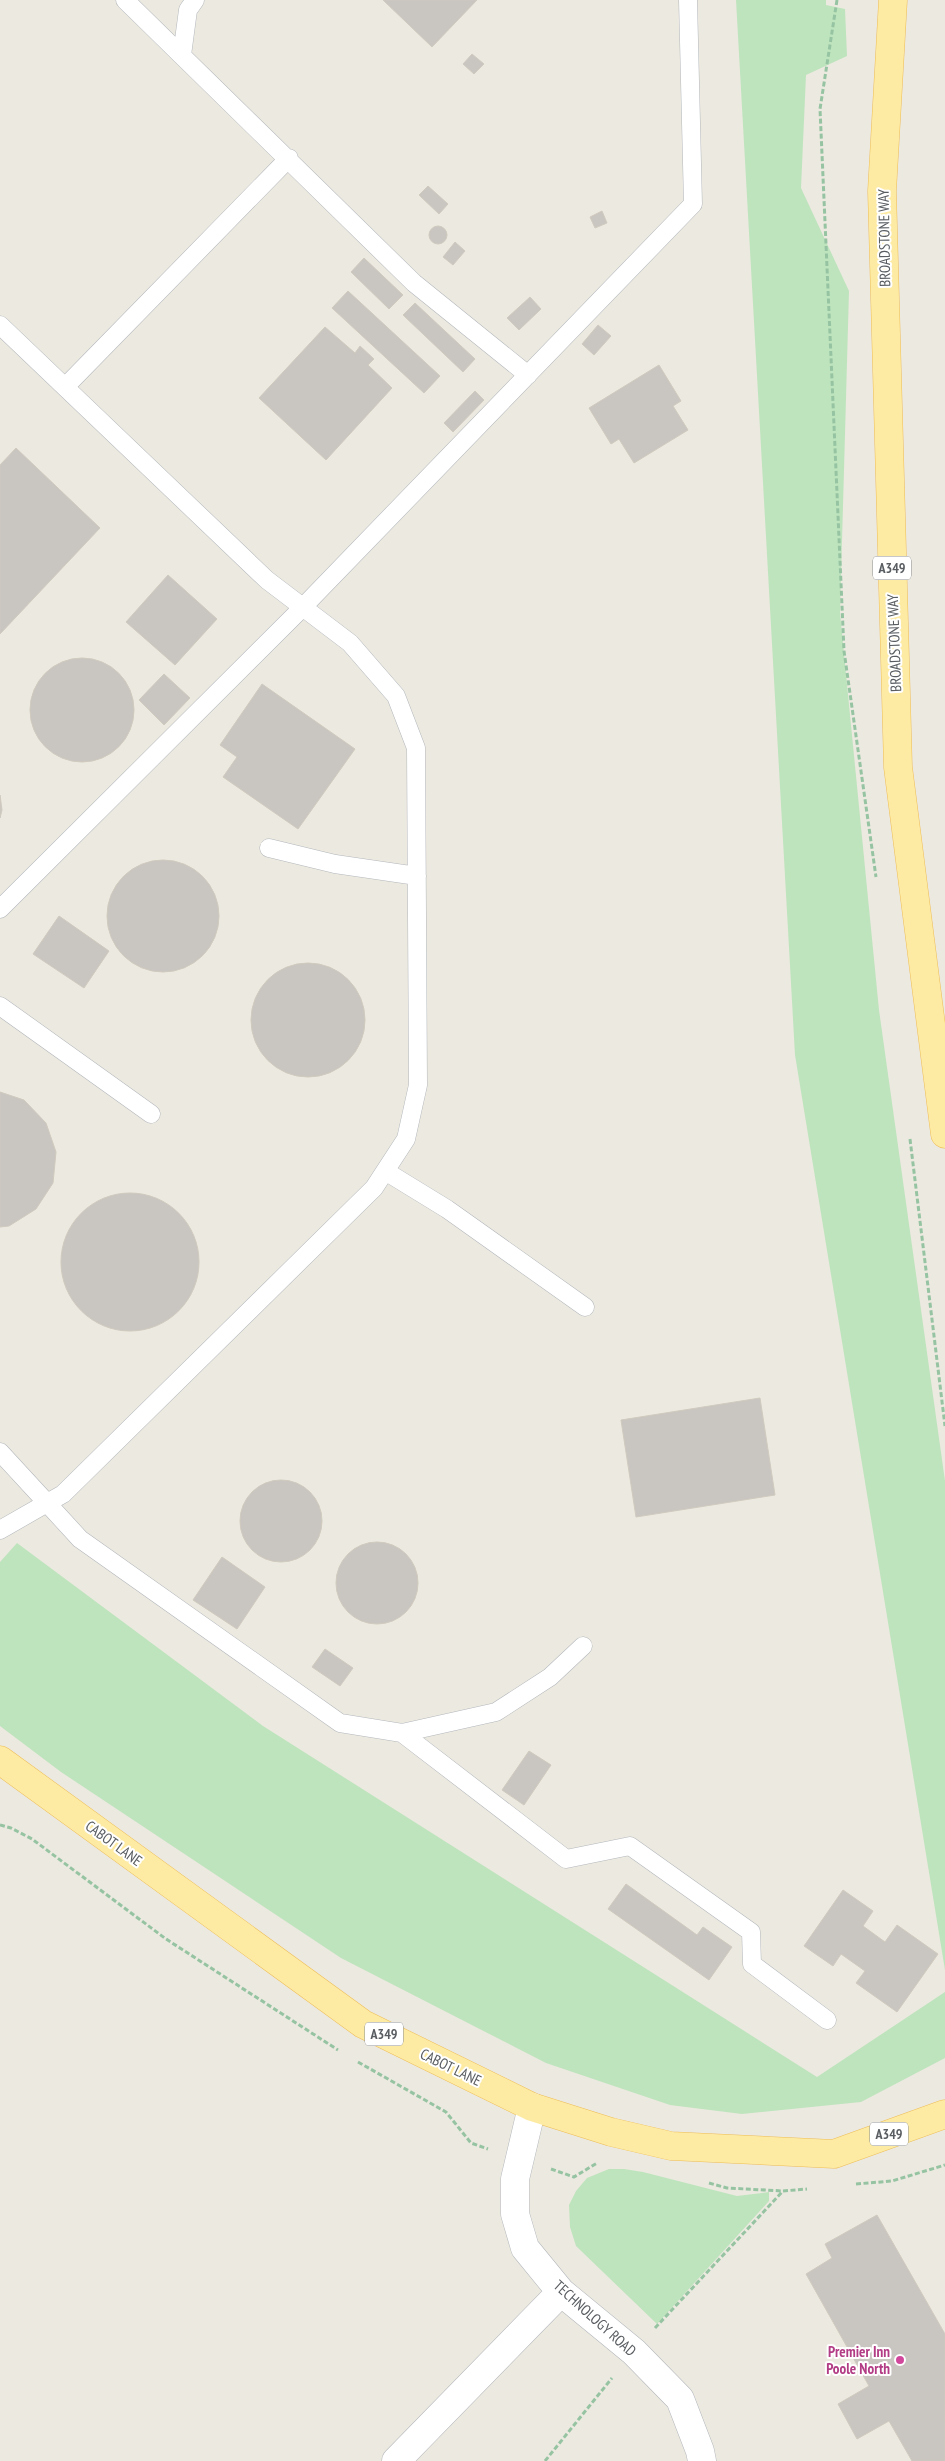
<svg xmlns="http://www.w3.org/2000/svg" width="945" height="2461" font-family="'PT Sans Narrow',sans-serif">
<rect width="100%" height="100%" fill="#ece9e0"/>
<path fill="#bee4bd" d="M 736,0 L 826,0 L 826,5 L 845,9 L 847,56 L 806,75 L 801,188 L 849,291 L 840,613 L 879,1010 L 945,1481 L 945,1970 L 795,1055 Z
M 17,1543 L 263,1726 L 817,2077 L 945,1992 L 945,2058 L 861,2102 L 742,2114 L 670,2105 L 546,2063 L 341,1958 L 61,1772 L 0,1726 L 0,1562 Z
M 609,2169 L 624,2169 L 643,2172 L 737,2196 L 769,2192 L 769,2201 L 657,2324 L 576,2246 L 570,2227 L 569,2205 L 576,2191 L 587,2178 Z"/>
<path fill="#c9c5c0" stroke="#d0cabf" d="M 383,0 L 477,0 L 432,47 Z
M 472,54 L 484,64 L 474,74 L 463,64 Z
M 428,186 L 448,204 L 439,214 L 419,195 Z
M 602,211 L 607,223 L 595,228 L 590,217 Z
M429 235a9 9 0 1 1 18 0a9 9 0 1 1-18 0Z
M 455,242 L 465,251 L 453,265 L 443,257 Z
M 364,258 L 403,295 L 389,309 L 351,272 Z
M 348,291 L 440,376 L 424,393 L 332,308 Z
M 530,297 L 541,309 L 519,330 L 507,318 Z
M 415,303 L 475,359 L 463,372 L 403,315 Z
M 598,325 L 611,336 L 594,355 L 582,344 Z
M 325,327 L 355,353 L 360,346 L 374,359 L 368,365 L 392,388 L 326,460 L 259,398 Z
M 659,365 L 681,401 L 673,406 L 688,430 L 634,463 L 619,439 L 611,444 L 589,408 Z
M 475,391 L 484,400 L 453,432 L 444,423 Z
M 16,448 L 100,528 L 0,634 L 0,465 Z
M 168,575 L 217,619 L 175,665 L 126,622 Z
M30 710a52 52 0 1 1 104 0a52 52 0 1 1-104 0Z
M 164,674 L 190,698 L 164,725 L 139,700 Z
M 262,684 L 355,749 L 298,829 L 223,777 L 237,757 L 220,745 Z
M 0,795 L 2,810 L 0,818 Z
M107 916a56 56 0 1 1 112 0a56 56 0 1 1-112 0Z
M 59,916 L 109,951 L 84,988 L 33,954 Z
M251 1020a57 57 0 1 1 114 0a57 57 0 1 1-114 0Z
M 0,1092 L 24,1100 L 46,1123 L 56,1152 L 53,1183 L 36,1209 L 9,1226 L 0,1227 Z
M61 1262a69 69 0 1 1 138 0a69 69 0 1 1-138 0Z
M 760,1398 L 775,1495 L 636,1517 L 621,1420 Z
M240 1521a41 41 0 1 1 82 0a41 41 0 1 1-82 0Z
M336 1583a41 41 0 1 1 82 0a41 41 0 1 1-82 0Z
M 222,1557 L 265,1587 L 237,1629 L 193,1600 Z
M 325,1649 L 353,1668 L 340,1686 L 312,1667 Z
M 529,1751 L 551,1765 L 524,1805 L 502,1790 Z
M 626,1884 L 697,1935 L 703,1927 L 732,1947 L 709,1980 L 608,1909 Z
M 843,1890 L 873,1911 L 863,1926 L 885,1942 L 897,1925 L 938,1954 L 897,2012 L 856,1983 L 865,1971 L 841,1954 L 833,1966 L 804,1946 Z
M 877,2215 L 945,2334 L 945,2461 L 912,2461 L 889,2421 L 857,2439 L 838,2404 L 869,2386 L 806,2274 L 832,2258 L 825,2244 Z"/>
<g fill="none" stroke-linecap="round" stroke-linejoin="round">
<defs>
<path id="lane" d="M 125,0 L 414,283 L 528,375
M 182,55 L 188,10 L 195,0
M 0,325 L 267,580 L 350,643 L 396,696 L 416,748 L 418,1085 L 406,1139 L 374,1188 L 63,1494 L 47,1503 L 80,1539 L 340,1723 L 402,1733 L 566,1859 L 630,1846 L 751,1932 L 752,1964 L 827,2020
M 65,387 L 289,158
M 269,848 L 335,864 L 417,876
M 0,909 L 303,607 L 693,204 L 688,0
M 0,1006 L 151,1114
M 385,1171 L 447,1209 L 585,1307
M 0,1452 L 47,1503 L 0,1530
M 402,1733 L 496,1712 L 550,1677 L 583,1646"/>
<path id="street" d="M 532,2107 L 515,2179 L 515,2214 L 525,2248 L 561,2292 L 634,2352 L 680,2399 L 700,2451 L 702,2461
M 396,2461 L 561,2292"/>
<path id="primary" d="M 893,0 L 882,191 L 898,767 L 945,1134
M 0,1760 L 363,2024 L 532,2107 L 611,2132 L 671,2146 L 834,2154 L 945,2114"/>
</defs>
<use href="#lane" stroke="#b3b7bb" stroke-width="19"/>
<use href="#street" stroke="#b3b7bb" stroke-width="29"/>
<use href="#primary" stroke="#eebd57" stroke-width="29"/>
<path stroke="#96c4a2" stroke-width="3" stroke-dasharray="5 2.5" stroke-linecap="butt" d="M 837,0 L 820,109 L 844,651 L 876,877
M 910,1139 L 945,1426
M 0,1825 L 11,1828 L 32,1839 L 166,1939 L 338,2050
M 358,2062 L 446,2112 L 471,2143 L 488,2149
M 551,2169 L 574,2177 L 597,2163
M 709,2183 L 727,2188 L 783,2191
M 856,2184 L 892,2181 L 945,2165
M 655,2328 L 783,2191 L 807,2189
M 545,2461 L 612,2378"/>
<use href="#lane" stroke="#fff" stroke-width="18"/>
<use href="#street" stroke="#fff" stroke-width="28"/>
<use href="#primary" stroke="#fdeba4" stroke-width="28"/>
</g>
<circle fill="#d1479c" stroke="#fff" stroke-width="2" cx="900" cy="2360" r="5"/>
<g text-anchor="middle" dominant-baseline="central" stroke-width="4" stroke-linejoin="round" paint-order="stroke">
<g fill="#fff" stroke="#8b8e90" stroke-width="1">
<rect x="873" y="556.5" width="38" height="23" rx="4"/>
<rect x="365" y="2022.5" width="38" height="23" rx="4"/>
<rect x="870" y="2122.5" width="38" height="23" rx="4"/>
</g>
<g font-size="14" font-weight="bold" fill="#595d61">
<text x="892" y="568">A349</text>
<text x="384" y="2034">A349</text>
<text x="889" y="2134">A349</text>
</g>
<g font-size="15" fill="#595d61" stroke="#fff">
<text transform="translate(884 238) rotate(-91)">BROADSTONE WAY</text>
<text transform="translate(894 643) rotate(-92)">BROADSTONE WAY</text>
<text transform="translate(114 1843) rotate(36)">CABOT LANE</text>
<text transform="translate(451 2067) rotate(26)">CABOT LANE</text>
<text transform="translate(595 2318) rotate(42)">TECHNOLOGY ROAD</text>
</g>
<g font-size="15" font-weight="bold" fill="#b23c85" stroke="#fff" text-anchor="end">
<text x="890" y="2351">Premier Inn<tspan x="890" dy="17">Poole North</tspan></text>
</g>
</g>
</svg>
